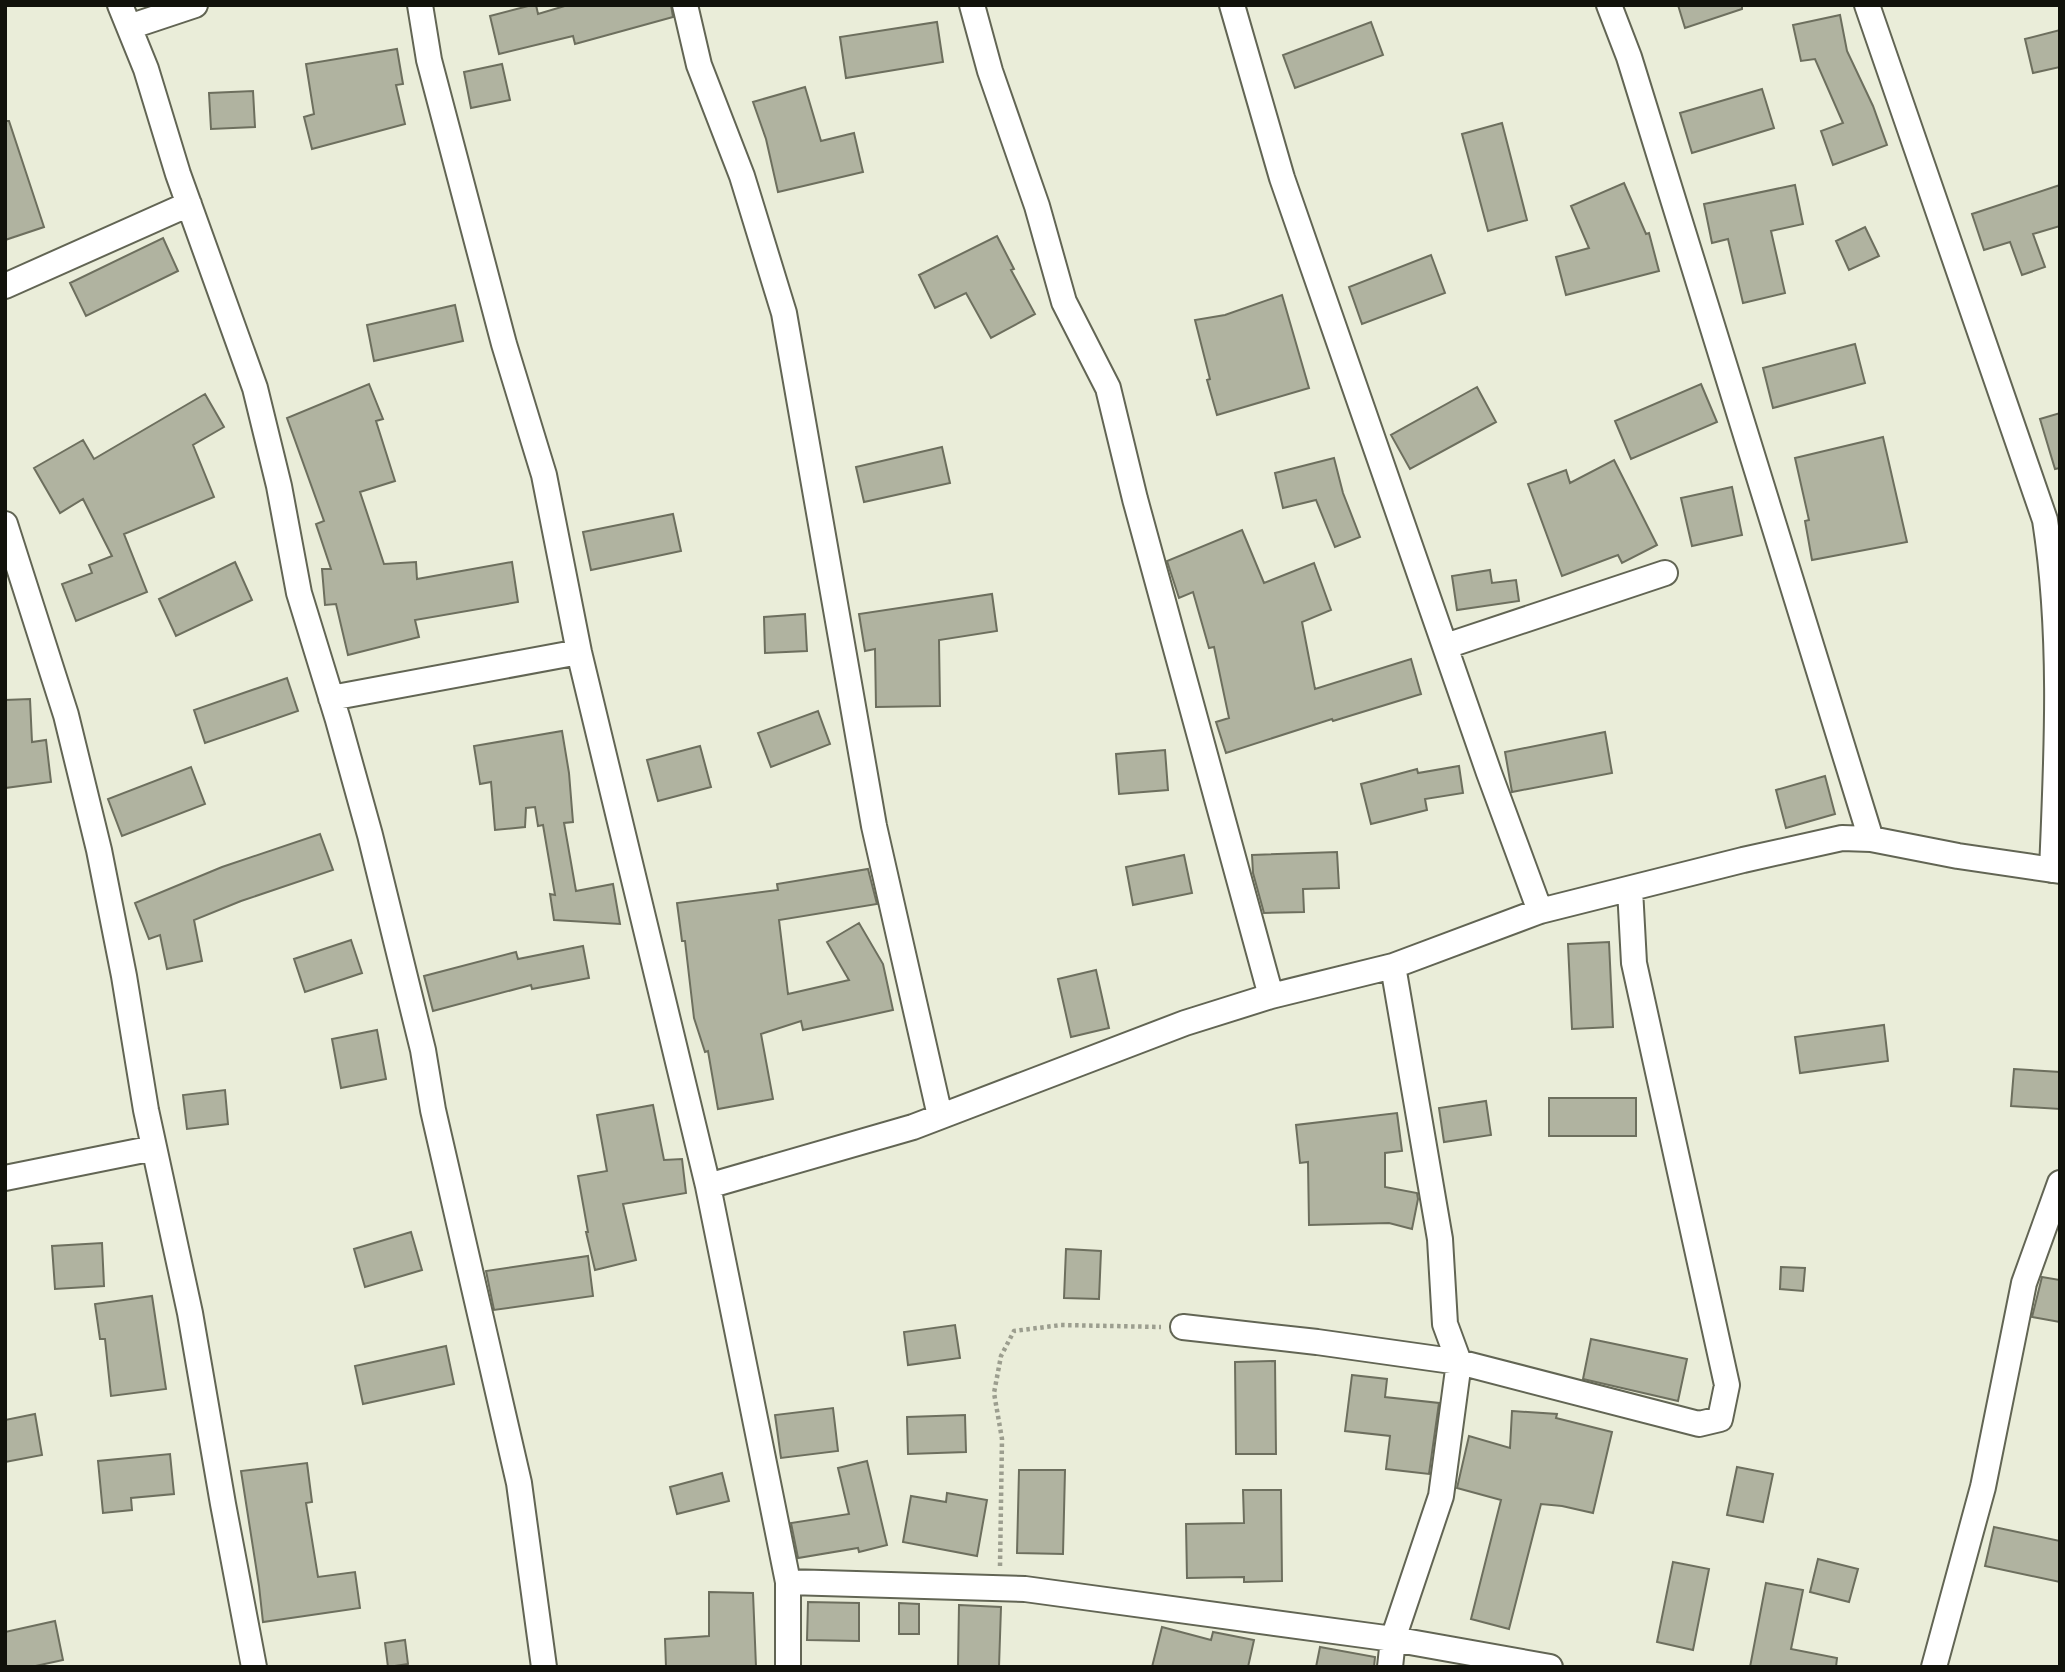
<svg xmlns="http://www.w3.org/2000/svg" width="2065" height="1672" font-family="Helvetica,sans-serif">
<rect width="100%" height="100%" fill="#eaedd9"/>
<path fill="#b0b3a0" stroke="#6d6f5e" stroke-width="2" d="M 532,5 L 536,5 L 538,14 L 568,5 L 671,5 L 673,17 L 575,44 L 573,36 L 499,54 L 490,16 Z
M 1678,5 L 1742,5 L 1742,9 L 1685,28 Z
M 1840,15 L 1847,51 L 1873,106 L 1887,145 L 1833,165 L 1821,131 L 1843,123 L 1815,59 L 1801,61 L 1793,25 Z
M 937,22 L 943,62 L 846,78 L 840,37 Z
M 1371,22 L 1383,55 L 1295,88 L 1283,55 Z
M 2060,30 L 2060,67 L 2033,73 L 2025,39 Z
M 397,49 L 403,84 L 396,85 L 405,124 L 312,149 L 304,117 L 314,114 L 306,64 Z
M 502,64 L 510,100 L 471,108 L 464,72 Z
M 805,87 L 821,141 L 854,133 L 863,172 L 778,192 L 766,139 L 753,102 Z
M 1762,89 L 1774,128 L 1692,153 L 1680,113 Z
M 253,91 L 255,127 L 211,129 L 209,93 Z
M 5,121 L 9,121 L 44,227 L 5,240 Z
M 1502,123 L 1527,220 L 1488,231 L 1462,134 Z
M 1624,183 L 1646,234 L 1649,233 L 1659,271 L 1566,295 L 1556,257 L 1589,248 L 1571,206 Z
M 1795,185 L 1803,224 L 1771,231 L 1785,293 L 1743,303 L 1728,239 L 1712,243 L 1704,204 Z
M 2060,185 L 2060,226 L 2033,234 L 2045,267 L 2022,275 L 2010,242 L 1984,250 L 1972,214 Z
M 1865,227 L 1879,256 L 1849,270 L 1836,241 Z
M 997,236 L 1014,269 L 1011,270 L 1035,314 L 991,338 L 966,293 L 935,308 L 919,275 Z
M 163,238 L 178,271 L 86,316 L 70,283 Z
M 1431,255 L 1445,293 L 1362,324 L 1349,287 Z
M 1282,295 L 1309,388 L 1217,415 L 1207,380 L 1210,379 L 1195,320 L 1225,315 Z
M 455,305 L 463,341 L 374,361 L 367,325 Z
M 1855,344 L 1865,383 L 1773,408 L 1763,368 Z
M 369,384 L 383,419 L 376,421 L 395,481 L 360,492 L 384,564 L 416,562 L 417,579 L 512,562 L 518,602 L 415,620 L 419,637 L 348,655 L 336,604 L 325,605 L 322,569 L 331,569 L 316,524 L 324,521 L 287,418 Z
M 1701,384 L 1717,422 L 1631,459 L 1615,421 Z
M 1477,387 L 1496,422 L 1410,469 L 1391,435 Z
M 205,394 L 224,427 L 193,445 L 214,497 L 124,534 L 147,592 L 76,621 L 62,584 L 92,573 L 89,565 L 112,556 L 83,499 L 60,513 L 34,468 L 83,440 L 94,459 Z
M 2060,413 L 2060,468 L 2055,469 L 2040,419 Z
M 1883,437 L 1907,542 L 1812,560 L 1805,521 L 1809,520 L 1795,458 Z
M 942,447 L 950,483 L 864,502 L 856,467 Z
M 1334,458 L 1343,493 L 1360,537 L 1335,547 L 1316,500 L 1283,508 L 1275,473 Z
M 1614,460 L 1657,545 L 1622,563 L 1618,555 L 1562,576 L 1528,484 L 1566,470 L 1570,483 Z
M 1732,487 L 1742,535 L 1692,546 L 1681,498 Z
M 673,514 L 681,551 L 591,570 L 583,532 Z
M 1242,530 L 1264,583 L 1314,563 L 1331,610 L 1302,622 L 1315,689 L 1411,659 L 1421,694 L 1333,721 L 1332,719 L 1226,753 L 1216,722 L 1229,718 L 1214,647 L 1209,648 L 1193,592 L 1179,598 L 1167,561 Z
M 235,562 L 252,600 L 176,636 L 159,599 Z
M 1490,570 L 1492,583 L 1516,580 L 1519,601 L 1457,610 L 1452,576 Z
M 992,594 L 997,631 L 939,640 L 940,706 L 876,707 L 875,649 L 865,651 L 859,614 Z
M 805,614 L 807,651 L 765,653 L 764,617 Z
M 287,678 L 298,711 L 205,743 L 194,710 Z
M 30,699 L 32,742 L 46,740 L 51,782 L 5,788 L 5,700 Z
M 818,711 L 830,744 L 771,767 L 758,733 Z
M 562,731 L 569,773 L 573,822 L 564,823 L 576,891 L 613,884 L 620,924 L 554,920 L 550,894 L 555,895 L 543,825 L 538,826 L 535,807 L 526,808 L 525,827 L 495,830 L 491,782 L 480,784 L 474,746 Z
M 1605,732 L 1612,773 L 1512,792 L 1505,752 Z
M 700,746 L 711,787 L 658,801 L 647,760 Z
M 1165,750 L 1168,790 L 1119,794 L 1116,754 Z
M 1459,766 L 1463,793 L 1425,799 L 1427,810 L 1371,824 L 1361,784 L 1417,769 L 1418,773 Z
M 191,767 L 205,804 L 122,836 L 108,799 Z
M 1825,776 L 1835,814 L 1786,828 L 1776,790 Z
M 320,834 L 333,870 L 241,901 L 194,920 L 202,961 L 167,969 L 160,935 L 149,939 L 135,903 L 222,867 Z
M 1337,852 L 1339,888 L 1303,889 L 1304,912 L 1264,913 L 1253,873 L 1252,855 Z
M 1184,855 L 1192,893 L 1133,905 L 1126,867 Z
M 868,869 L 877,904 L 779,920 L 788,994 L 849,980 L 827,942 L 859,923 L 883,964 L 893,1010 L 803,1030 L 801,1021 L 761,1034 L 773,1099 L 718,1109 L 708,1051 L 705,1052 L 694,1018 L 685,941 L 682,941 L 677,903 L 778,890 L 777,884 Z
M 351,940 L 362,973 L 305,992 L 294,959 Z
M 1609,942 L 1613,1027 L 1572,1029 L 1568,944 Z
M 583,946 L 589,978 L 532,989 L 531,985 L 433,1011 L 424,976 L 516,952 L 518,959 Z
M 1096,970 L 1109,1028 L 1071,1037 L 1058,979 Z
M 1884,1025 L 1888,1061 L 1800,1073 L 1795,1037 Z
M 377,1030 L 386,1079 L 341,1088 L 332,1039 Z
M 2014,1069 L 2060,1072 L 2060,1109 L 2011,1106 Z
M 225,1090 L 228,1124 L 187,1129 L 183,1095 Z
M 1549,1098 L 1636,1098 L 1636,1136 L 1549,1136 Z
M 1486,1101 L 1491,1135 L 1444,1142 L 1439,1108 Z
M 653,1105 L 664,1160 L 682,1159 L 686,1193 L 623,1204 L 636,1260 L 595,1270 L 586,1232 L 588,1232 L 578,1176 L 607,1171 L 597,1115 Z
M 1397,1113 L 1402,1151 L 1385,1153 L 1385,1187 L 1417,1193 L 1418,1199 L 1412,1229 L 1389,1223 L 1309,1225 L 1308,1162 L 1300,1163 L 1296,1125 Z
M 411,1232 L 422,1270 L 365,1287 L 354,1249 Z
M 102,1243 L 104,1286 L 55,1289 L 52,1246 Z
M 1066,1249 L 1101,1251 L 1099,1299 L 1064,1298 Z
M 588,1256 L 593,1296 L 494,1310 L 486,1271 Z
M 1781,1267 L 1805,1268 L 1803,1291 L 1780,1289 Z
M 2042,1277 L 2060,1280 L 2060,1322 L 2032,1317 Z
M 152,1296 L 166,1389 L 111,1396 L 105,1339 L 100,1339 L 95,1304 Z
M 955,1325 L 960,1358 L 908,1365 L 904,1332 Z
M 1591,1339 L 1687,1359 L 1678,1401 L 1583,1379 Z
M 446,1346 L 454,1384 L 363,1404 L 355,1366 Z
M 1275,1361 L 1276,1454 L 1236,1454 L 1235,1362 Z
M 1352,1375 L 1387,1379 L 1385,1397 L 1439,1403 L 1429,1474 L 1386,1469 L 1390,1436 L 1345,1431 Z
M 833,1408 L 838,1451 L 781,1458 L 775,1415 Z
M 1512,1411 L 1557,1414 L 1556,1418 L 1612,1432 L 1593,1513 L 1562,1506 L 1541,1504 L 1509,1629 L 1471,1619 L 1501,1500 L 1457,1488 L 1469,1436 L 1510,1448 Z
M 35,1414 L 42,1455 L 5,1462 L 5,1420 Z
M 965,1415 L 966,1452 L 908,1454 L 907,1417 Z
M 170,1454 L 174,1494 L 131,1498 L 132,1510 L 103,1513 L 98,1461 Z
M 867,1461 L 887,1545 L 859,1552 L 858,1548 L 798,1558 L 791,1523 L 849,1514 L 838,1468 Z
M 307,1463 L 312,1502 L 306,1503 L 318,1577 L 355,1572 L 360,1608 L 263,1622 L 259,1586 L 241,1471 Z
M 1737,1467 L 1773,1474 L 1763,1522 L 1727,1515 Z
M 1019,1470 L 1065,1470 L 1063,1554 L 1017,1553 Z
M 722,1473 L 729,1501 L 677,1514 L 670,1487 Z
M 1243,1490 L 1281,1490 L 1282,1581 L 1244,1582 L 1244,1577 L 1187,1578 L 1186,1524 L 1244,1523 Z
M 947,1493 L 987,1500 L 977,1556 L 903,1542 L 911,1496 L 946,1502 Z
M 1994,1527 L 2060,1541 L 2060,1582 L 1985,1566 Z
M 1818,1559 L 1858,1569 L 1849,1602 L 1810,1592 Z
M 1673,1562 L 1709,1569 L 1693,1650 L 1657,1642 Z
M 1766,1583 L 1803,1590 L 1791,1649 L 1837,1658 L 1836,1667 L 1750,1667 Z
M 709,1592 L 753,1593 L 756,1667 L 666,1667 L 665,1639 L 709,1636 Z
M 808,1602 L 859,1603 L 859,1641 L 807,1640 Z
M 899,1603 L 919,1604 L 919,1634 L 899,1634 Z
M 959,1605 L 1001,1607 L 999,1667 L 958,1667 Z
M 55,1621 L 63,1660 L 31,1667 L 5,1667 L 5,1632 Z
M 1162,1627 L 1211,1640 L 1213,1632 L 1254,1640 L 1248,1667 L 1152,1667 Z
M 405,1640 L 408,1664 L 388,1667 L 385,1643 Z
M 1320,1647 L 1375,1657 L 1374,1667 L 1316,1667 Z"/>
<g fill="none" stroke-linecap="round" stroke-linejoin="round">
<defs>
<path id="minor" d="M 120,5 L 146,69 L 178,174 L 255,388 L 279,486 L 299,593 L 338,720 L 370,835 L 423,1050 L 433,1110 L 519,1483 L 544,1667
M 420,5 L 429,60 L 504,344 L 544,475 L 579,652 L 708,1186 L 788,1582 L 788,1667
M 685,5 L 699,65 L 742,176 L 784,313 L 874,826 L 940,1116
M 972,5 L 990,71 L 1037,206 L 1064,302 L 1108,388 L 1135,499 L 1271,996
M 1232,5 L 1282,178 L 1489,773 L 1540,911
M 1609,5 L 1629,57 L 1871,839
M 1867,5 L 2045,520 C 2063,635 2057,754 2052,870
M 129,27 L 195,5
M 5,286 L 189,204
M 5,524 L 66,715 L 99,850 L 124,976 L 146,1110 L 190,1313 L 223,1504 L 254,1667
M 1446,646 L 1665,573
M 331,698 L 579,652
M 5,1178 L 154,1148
M 708,1186 L 913,1127 L 1185,1023 L 1271,996 L 1393,966 L 1540,911 L 1743,860 L 1842,838 L 1871,839 L 1958,856 L 2060,871
M 1183,1327 L 1317,1342 L 1459,1362 L 1699,1424 L 1720,1419 L 1727,1385 L 1634,963 L 1630,889
M 788,1582 L 1025,1589 L 1393,1639 L 1550,1667
M 1390,1667 L 1393,1639 L 1441,1496 L 1459,1362 L 1445,1324 L 1440,1239 L 1393,966
M 1934,1667 L 1983,1487 L 2024,1283 L 2060,1183"/>
</defs>
<use href="#minor" stroke="#626554" stroke-width="28"/>
<path stroke="#9c9e8f" stroke-width="4.5" stroke-dasharray="3.5 3.5" stroke-linecap="butt" d="M 1000,1566 L 1002,1439 L 994,1393 L 1001,1356 L 1014,1331 L 1061,1325 L 1161,1327"/>
<use href="#minor" stroke="#fff" stroke-width="24"/>
</g>
<rect width="2065" height="1672" fill="none" stroke="#11120b" stroke-width="14"/>
</svg>
